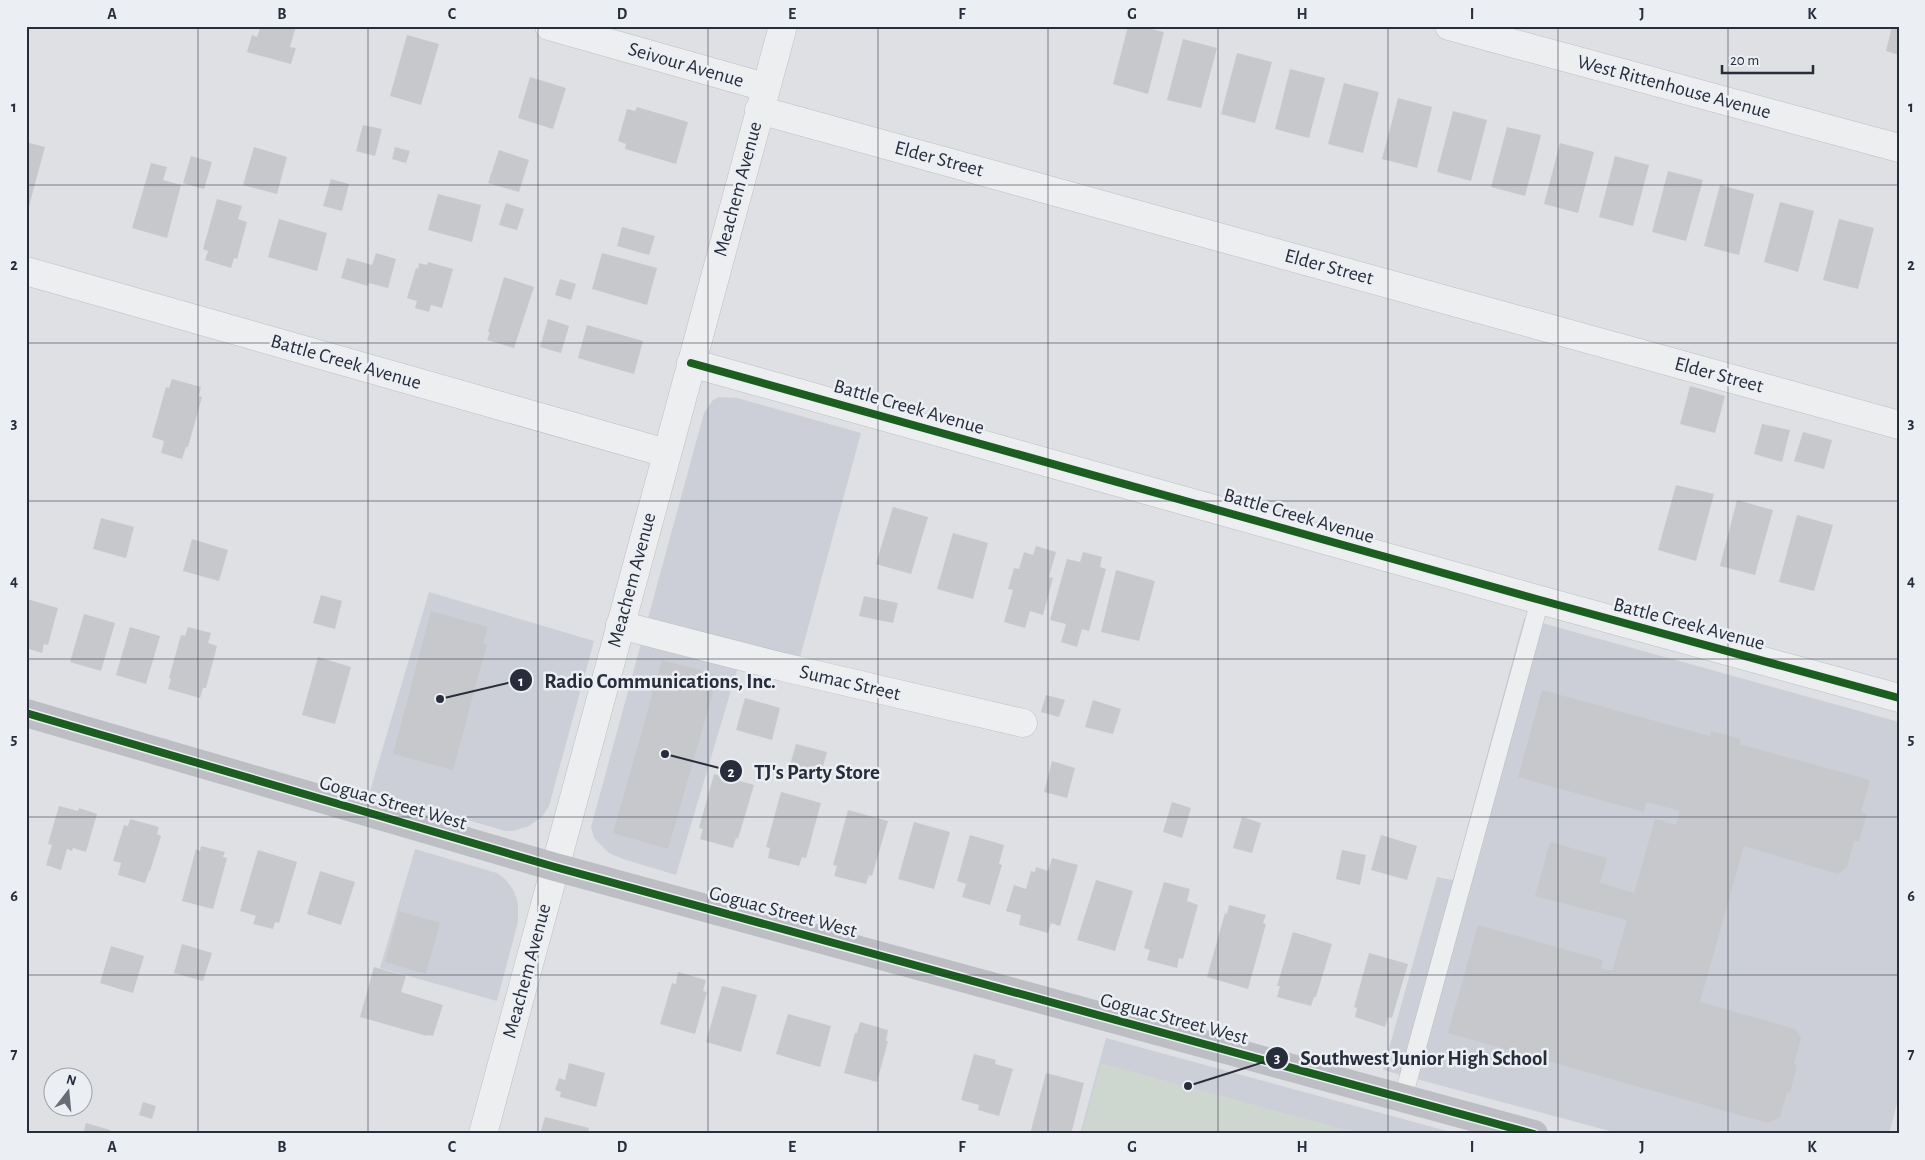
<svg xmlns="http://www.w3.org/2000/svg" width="1925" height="1160" font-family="'Alegreya Sans',sans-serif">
<rect width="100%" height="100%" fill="#dee0e4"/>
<path fill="#cccfd7" d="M 719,397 L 737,398 L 861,433 L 799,661 L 744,647 L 676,875 L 623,859 L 609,853 L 594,838 L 591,827 L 704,413 L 713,400 Z
M 429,592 L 594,641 L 549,806 L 542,817 L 529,826 L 513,831 L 505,831 L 370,791 Z
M 1524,618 L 1899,722 L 1899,1096 L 1889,1134 L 1621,1134 L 1383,1070 L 1437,877 L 1453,880 Z
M 415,849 L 497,873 L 506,880 L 514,891 L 518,904 L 518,922 L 497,1001 L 380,968 Z
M 1106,1038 L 1458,1134 L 1080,1134 Z"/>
<path fill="#ced7cf" d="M 1101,1063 L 1361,1134 L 1082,1134 Z"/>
<path fill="#c7c8cc" d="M 261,26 L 296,26 L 290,47 L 296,48 L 291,64 L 247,52 L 252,35 L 257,37 Z
M 1128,26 L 1139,26 L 1164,32 L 1148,94 L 1113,84 Z
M 1892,26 L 1899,26 L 1899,55 L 1886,51 Z
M 407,35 L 439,44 L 421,105 L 390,96 Z
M 1183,39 L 1217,48 L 1201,108 L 1167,100 Z
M 1237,53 L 1272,62 L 1255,123 L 1221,114 Z
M 1290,69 L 1325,78 L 1309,138 L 1275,129 Z
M 530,77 L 566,88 L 553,129 L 518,118 Z
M 1344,83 L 1379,92 L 1363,153 L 1328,144 Z
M 1398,98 L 1432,107 L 1417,168 L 1382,159 Z
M 637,107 L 688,122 L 676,164 L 625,149 L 626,144 L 618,141 L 627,109 L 635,111 Z
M 1453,111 L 1487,120 L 1471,181 L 1437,172 Z
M 363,125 L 382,129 L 375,156 L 356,151 Z
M 1507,127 L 1541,135 L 1525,196 L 1491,187 Z
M 26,142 L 45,147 L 29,206 L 26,206 Z
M 1560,143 L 1594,152 L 1578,213 L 1544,204 Z
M 254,147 L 287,157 L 277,194 L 243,185 Z
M 395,147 L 410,151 L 406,163 L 392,159 Z
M 499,150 L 529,160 L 519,192 L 488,183 Z
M 191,156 L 212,162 L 204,189 L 183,183 Z
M 1615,156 L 1649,165 L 1633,226 L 1599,217 Z
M 151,163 L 167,167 L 163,180 L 181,185 L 167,238 L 132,228 Z
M 1668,171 L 1703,180 L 1686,241 L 1652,232 Z
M 331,179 L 349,184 L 342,211 L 323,206 Z
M 1720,185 L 1754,194 L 1739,255 L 1704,246 Z
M 438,194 L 481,205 L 472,242 L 428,230 Z
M 217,199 L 242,206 L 238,219 L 247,222 L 237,259 L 234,258 L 231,268 L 205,260 L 208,251 L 203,249 Z
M 1780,202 L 1814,211 L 1798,272 L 1764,262 Z
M 506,203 L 524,209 L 517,230 L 499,225 Z
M 279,219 L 327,233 L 317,271 L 268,257 Z
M 1839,219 L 1874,228 L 1858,289 L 1823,280 Z
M 622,227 L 655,236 L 649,255 L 617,246 Z
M 376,253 L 396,259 L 388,288 L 369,283 L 368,286 L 341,278 L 347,258 L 372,265 Z
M 602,253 L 657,268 L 647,305 L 592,289 Z
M 428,262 L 453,269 L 442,308 L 431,305 L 429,312 L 415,308 L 417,301 L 407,298 L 416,268 L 418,269 L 419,263 L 427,265 Z
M 504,277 L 534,287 L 514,348 L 487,340 L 490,332 L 488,332 Z
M 560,279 L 576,284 L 571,300 L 555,295 Z
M 548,319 L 569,326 L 561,353 L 540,347 Z
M 587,325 L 643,341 L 634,374 L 578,358 Z
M 172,379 L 201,387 L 199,396 L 202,397 L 188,447 L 186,447 L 182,459 L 161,453 L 164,441 L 152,437 L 166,387 L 169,388 Z
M 1690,386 L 1725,396 L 1715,433 L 1680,424 Z
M 1762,424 L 1790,430 L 1782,462 L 1754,454 Z
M 1803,432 L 1832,440 L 1824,469 L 1794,461 Z
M 1676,485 L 1714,494 L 1696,561 L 1658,550 Z
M 1737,500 L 1773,510 L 1755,575 L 1720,566 Z
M 893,507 L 928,517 L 911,574 L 876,564 Z
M 1797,515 L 1833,525 L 1814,591 L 1779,582 Z
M 101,518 L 134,527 L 126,558 L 93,549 Z
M 953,533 L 988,543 L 973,599 L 937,589 Z
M 192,539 L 228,550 L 219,581 L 183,571 Z
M 1036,546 L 1056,552 L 1049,577 L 1053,578 L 1043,615 L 1030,611 L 1025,628 L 1004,622 L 1013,590 L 1008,589 L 1014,568 L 1019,569 L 1024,552 L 1033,555 Z
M 1083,552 L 1102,557 L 1100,567 L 1106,569 L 1089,631 L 1082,629 L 1077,647 L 1061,642 L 1066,624 L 1050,620 L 1067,559 L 1080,562 Z
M 1116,570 L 1155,581 L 1139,641 L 1101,632 Z
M 321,595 L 342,601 L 335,629 L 313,623 Z
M 864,596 L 898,603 L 893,623 L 859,616 Z
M 27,599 L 58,608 L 48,645 L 44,644 L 42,653 L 26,648 Z
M 431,611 L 488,627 L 483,643 L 487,644 L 453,770 L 393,754 Z
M 84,614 L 115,623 L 101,671 L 70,662 Z
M 130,627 L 160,636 L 146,684 L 116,675 Z
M 188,627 L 211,633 L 208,643 L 217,646 L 206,688 L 203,688 L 200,698 L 168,689 L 171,679 L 169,678 L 181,635 L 185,636 Z
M 318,657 L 351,667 L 335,724 L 302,715 Z
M 662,660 L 718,675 L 668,849 L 613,833 Z
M 1542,690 L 1710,736 L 1711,731 L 1741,739 L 1739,744 L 1870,780 L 1861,812 L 1867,814 L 1859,841 L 1854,841 L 1847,867 L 1838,874 L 1744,846 L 1700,1002 L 1795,1029 L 1801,1038 L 1794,1064 L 1797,1065 L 1790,1093 L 1787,1092 L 1780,1117 L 1768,1123 L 1448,1033 L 1478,925 L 1603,960 L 1601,968 L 1612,971 L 1627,920 L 1535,896 L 1550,842 L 1607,858 L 1600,883 L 1634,893 L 1655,819 L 1676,825 L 1680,811 L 1646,802 L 1644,812 L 1518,777 Z
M 1046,695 L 1065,700 L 1059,717 L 1041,712 Z
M 745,698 L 780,708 L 772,740 L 736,730 Z
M 1093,700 L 1121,709 L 1113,734 L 1085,727 Z
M 796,744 L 827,752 L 819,781 L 788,772 Z
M 1052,761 L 1075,768 L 1067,798 L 1044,792 Z
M 714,774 L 754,785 L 738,839 L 736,838 L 733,848 L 700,839 L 703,829 L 699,828 Z
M 781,792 L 821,803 L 806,858 L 802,857 L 799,866 L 768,858 L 770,848 L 766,847 Z
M 1172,802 L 1191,808 L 1182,838 L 1163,832 Z
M 59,806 L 78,811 L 79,808 L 97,814 L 86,852 L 73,848 L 72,851 L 67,849 L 61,870 L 46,865 L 52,845 L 48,844 Z
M 848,810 L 888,821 L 872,876 L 869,875 L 866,884 L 834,876 L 837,866 L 833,865 Z
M 1242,817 L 1261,823 L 1252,853 L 1233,848 Z
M 130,819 L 159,827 L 157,834 L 161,836 L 150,871 L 149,871 L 145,883 L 118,875 L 121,863 L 113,861 L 124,825 L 128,826 Z
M 914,822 L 950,832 L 934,889 L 898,879 Z
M 970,835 L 1004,845 L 999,864 L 1002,865 L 990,905 L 962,897 L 966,884 L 957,881 Z
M 1381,835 L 1417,846 L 1407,880 L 1371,870 Z
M 201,846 L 225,852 L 223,857 L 227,858 L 213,909 L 182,901 L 196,849 L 200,851 Z
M 258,850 L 297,862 L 279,923 L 275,922 L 273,929 L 253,924 L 256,916 L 240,911 Z
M 1342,850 L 1366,855 L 1360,885 L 1336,879 Z
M 1052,858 L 1078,865 L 1060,926 L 1051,923 L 1048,933 L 1019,925 L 1021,915 L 1006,911 L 1014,885 L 1026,889 L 1031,871 L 1035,872 L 1036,867 L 1048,871 Z
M 320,871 L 355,882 L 341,925 L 307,914 Z
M 1096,880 L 1133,891 L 1115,951 L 1077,940 Z
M 1164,882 L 1190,889 L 1187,901 L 1198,905 L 1183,959 L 1179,958 L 1177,968 L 1147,960 L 1150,950 L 1144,948 Z
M 1229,905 L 1266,915 L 1263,923 L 1266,924 L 1248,989 L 1207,977 L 1225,913 L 1227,914 Z
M 399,911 L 440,923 L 426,974 L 385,962 Z
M 1293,932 L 1332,944 L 1316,997 L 1314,997 L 1311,1006 L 1277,997 L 1280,986 L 1277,986 Z
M 182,944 L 212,953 L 203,981 L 174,973 Z
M 111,946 L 144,956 L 133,993 L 100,983 Z
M 1369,953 L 1408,964 L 1392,1018 L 1388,1017 L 1385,1027 L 1355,1017 L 1357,1008 L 1354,1007 Z
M 374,967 L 406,976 L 401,992 L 443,1005 L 433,1036 L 427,1035 L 427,1036 L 360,1017 Z
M 678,972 L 706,980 L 703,991 L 707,992 L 695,1034 L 660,1024 L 672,983 L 676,984 Z
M 722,986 L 757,995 L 741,1052 L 706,1042 Z
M 788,1014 L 831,1026 L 820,1067 L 776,1054 Z
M 860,1022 L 888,1030 L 886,1041 L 888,1041 L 877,1082 L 844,1073 L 855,1033 L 857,1033 Z
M 974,1054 L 996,1060 L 995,1064 L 1013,1069 L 999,1116 L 978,1110 L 979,1105 L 961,1100 Z
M 569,1063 L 605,1073 L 596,1107 L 560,1097 L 561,1092 L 555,1090 L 559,1078 L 565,1080 Z
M 1046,1073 L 1084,1083 L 1071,1134 L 1030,1134 Z
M 143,1102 L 156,1106 L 152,1119 L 139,1115 Z
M 545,1117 L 589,1128 L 588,1132 L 592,1134 L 540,1134 Z
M 86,1123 L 110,1130 L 109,1134 L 83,1134 Z"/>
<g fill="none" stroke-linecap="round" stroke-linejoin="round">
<defs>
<path id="lane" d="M 1403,1098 L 1540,600"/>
<path id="street" d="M 549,26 L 765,87
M 1449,26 L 1899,148
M 759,110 L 1899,425
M 26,271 L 666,453
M 691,363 L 1540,600 L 1899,698
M 620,625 L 783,667 L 1023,723
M 483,1134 L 783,26"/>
</defs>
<use href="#lane" stroke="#bcbec2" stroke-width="19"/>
<use href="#street" stroke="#bcbec2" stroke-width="29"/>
<use href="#lane" stroke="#edeef0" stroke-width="18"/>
<use href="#street" stroke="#edeef0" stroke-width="28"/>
<path stroke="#bcbec3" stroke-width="28" d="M 26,713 L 555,867 L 1534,1134"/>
<defs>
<path id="cycleway" d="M 691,363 L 1540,600 L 1899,698
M 26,713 L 555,867 L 1534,1134"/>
</defs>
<use href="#cycleway" stroke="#ebeef3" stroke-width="11"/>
<use href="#cycleway" stroke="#1b5e20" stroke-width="8"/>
</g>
<path fill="none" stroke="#272d3b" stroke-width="1" stroke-opacity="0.55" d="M 198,26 L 198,1134M 368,26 L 368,1134M 538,26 L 538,1134M 708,26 L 708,1134M 878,26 L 878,1134M 1048,26 L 1048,1134M 1218,26 L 1218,1134M 1388,26 L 1388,1134M 1558,26 L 1558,1134M 1728,26 L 1728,1134M 26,185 L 1899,185M 26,343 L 1899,343M 26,501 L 1899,501M 26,659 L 1899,659M 26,817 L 1899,817M 26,975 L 1899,975"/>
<g text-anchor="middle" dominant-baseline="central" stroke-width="5" stroke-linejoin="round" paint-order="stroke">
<g font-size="20" fill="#272d3b" stroke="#ebeef3">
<text transform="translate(686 65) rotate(16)">Seivour Avenue</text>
<text transform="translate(1674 87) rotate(15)">West Rittenhouse Avenue</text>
<text transform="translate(939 159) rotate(15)">Elder Street</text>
<text transform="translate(738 189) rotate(-75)">Meachem Avenue</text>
<text transform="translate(1329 267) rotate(15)">Elder Street</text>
<text transform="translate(346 362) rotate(16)">Battle Creek Avenue</text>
<text transform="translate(1719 375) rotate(15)">Elder Street</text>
<text transform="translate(909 407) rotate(16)">Battle Creek Avenue</text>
<text transform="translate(1299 516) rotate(16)">Battle Creek Avenue</text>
<text transform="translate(632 580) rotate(-75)">Meachem Avenue</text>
<text transform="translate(1689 624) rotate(15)">Battle Creek Avenue</text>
<text transform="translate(850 683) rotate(13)">Sumac Street</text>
<text transform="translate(393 803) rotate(16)">Goguac Street West</text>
<text transform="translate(783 912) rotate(15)">Goguac Street West</text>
<text transform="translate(527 971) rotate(-75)">Meachem Avenue</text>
<text transform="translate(1174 1019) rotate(15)">Goguac Street West</text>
</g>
</g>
<path fill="none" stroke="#272d3b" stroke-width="2" d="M440 699L521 680M665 754L731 771M1188 1086L1277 1058"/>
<g fill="#272d3b" stroke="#ebeef3" stroke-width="2">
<circle cx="440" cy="699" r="5"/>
<circle cx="665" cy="754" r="5"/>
<circle cx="1188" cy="1086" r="5"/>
<circle cx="521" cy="680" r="12"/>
<circle cx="731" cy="771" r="12"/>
<circle cx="1277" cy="1058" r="12"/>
</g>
<g font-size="15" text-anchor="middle" font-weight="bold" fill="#fff">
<text x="521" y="686">1</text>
<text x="731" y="777">2</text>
<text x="1277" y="1063">3</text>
</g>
<g font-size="21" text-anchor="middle" font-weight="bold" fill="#272d3b" stroke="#ebeef3" stroke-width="5" stroke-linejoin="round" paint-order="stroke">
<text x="660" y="688">Radio Communications, Inc.</text>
<text x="817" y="779">TJ's Party Store</text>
<text x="1424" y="1065">Southwest Junior High School</text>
</g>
<rect width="1925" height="1160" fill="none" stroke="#ebeef3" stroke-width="55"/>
<g transform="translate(68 1092) rotate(16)"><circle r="24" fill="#ebeef3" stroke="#9da1a9"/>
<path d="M0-4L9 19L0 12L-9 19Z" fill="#676c76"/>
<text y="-8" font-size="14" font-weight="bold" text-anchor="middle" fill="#272d3b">N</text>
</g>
<path d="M1722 65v8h91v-8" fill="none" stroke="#272d3b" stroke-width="2.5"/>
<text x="1730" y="65" font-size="15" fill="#272d3b" stroke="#ebeef3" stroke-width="4" paint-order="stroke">20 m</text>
<rect x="28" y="28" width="1870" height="1104" fill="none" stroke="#272d3b" stroke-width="2"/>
<g font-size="16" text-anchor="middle" font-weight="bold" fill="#272d3b">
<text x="112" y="19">A</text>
<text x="282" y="19">B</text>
<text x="452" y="19">C</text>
<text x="622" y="19">D</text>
<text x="792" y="19">E</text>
<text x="962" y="19">F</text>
<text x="1132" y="19">G</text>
<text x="1302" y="19">H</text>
<text x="1472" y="19">I</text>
<text x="1642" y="19">J</text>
<text x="1812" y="19">K</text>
<text x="14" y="112">1</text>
<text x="1911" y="112">1</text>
<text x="14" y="270">2</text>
<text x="1911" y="270">2</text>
<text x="14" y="428">3</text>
<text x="1911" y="428">3</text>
<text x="14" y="586">4</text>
<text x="1911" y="586">4</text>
<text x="14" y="744">5</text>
<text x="1911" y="744">5</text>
<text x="14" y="901">6</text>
<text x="1911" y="901">6</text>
<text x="14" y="1059">7</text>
<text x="1911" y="1059">7</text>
<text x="112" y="1152">A</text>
<text x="282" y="1152">B</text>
<text x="452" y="1152">C</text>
<text x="622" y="1152">D</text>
<text x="792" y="1152">E</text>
<text x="962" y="1152">F</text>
<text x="1132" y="1152">G</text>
<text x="1302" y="1152">H</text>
<text x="1472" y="1152">I</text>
<text x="1642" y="1152">J</text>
<text x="1812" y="1152">K</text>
</g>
</svg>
